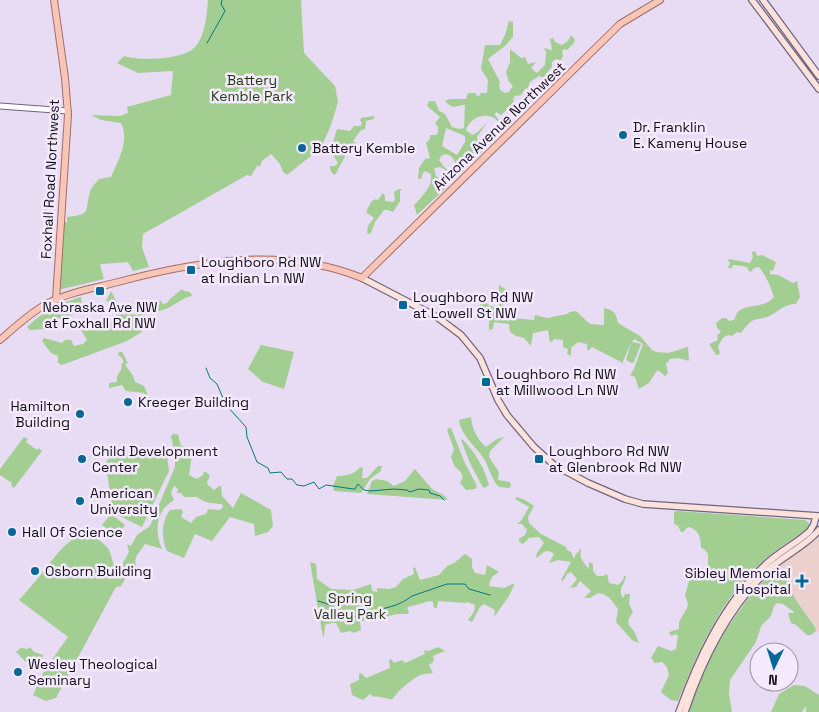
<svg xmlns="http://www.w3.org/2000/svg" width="819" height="712" font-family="'Space Grotesk',sans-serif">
<rect width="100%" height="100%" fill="#e8dbf4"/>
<path fill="#ebd0cd" d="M 819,535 L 819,632 L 816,631 L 815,626 L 787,586 L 783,575 L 776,568 L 790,557 L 818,538 Z"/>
<path fill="#a3ce92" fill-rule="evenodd" d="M 208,0 L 301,0 L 304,53 L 335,86 L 338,102 L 331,125 L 321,148 L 287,175 L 283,172 L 280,164 L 271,154 L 262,161 L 260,166 L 257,166 L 251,176 L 247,175 L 143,234 L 142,247 L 149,267 L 133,271 L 128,262 L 102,264 L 100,265 L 104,279 L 58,290 L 64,223 L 67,222 L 67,217 C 93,214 84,212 90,192 C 91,187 96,183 99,179 L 111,177 C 118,160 130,141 121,123 L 101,120 L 91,115 L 120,116 L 128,113 L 127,107 L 171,95 L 173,71 L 138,73 L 117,63 L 124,56 C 140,61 181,60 194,48 C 205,38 207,14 208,0 Z
M 509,21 L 513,22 L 513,37 L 505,46 L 488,59 L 500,82 L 499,85 L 500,90 L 505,93 L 509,92 L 513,86 L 509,82 L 506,72 L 510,62 L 510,49 L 521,58 L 525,57 L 528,64 L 536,62 L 531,68 L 537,73 L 545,65 L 546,52 L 544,48 L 551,50 L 552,49 L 550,39 L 553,38 L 555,42 L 562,45 L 568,41 L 571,35 L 575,40 L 574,43 L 567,50 L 564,49 L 562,51 L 563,56 L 561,60 L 555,59 L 552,62 L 552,67 L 545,75 L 551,82 L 546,89 L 545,88 L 546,81 L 542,77 L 539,76 L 530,82 L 528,88 L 525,89 L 521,95 L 515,96 L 513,99 L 514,103 L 501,115 L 496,112 L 495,115 L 505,128 L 503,128 C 500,124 497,119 492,117 C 481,113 469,120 466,130 L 472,135 C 479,133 481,127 486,124 L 477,137 L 478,142 L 486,148 L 462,172 C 454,167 457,157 446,154 L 441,156 L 439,160 L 444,167 L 457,176 L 452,181 L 447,171 L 440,167 L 434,168 L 436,176 L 449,185 L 417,215 L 414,205 C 422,197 433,186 431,174 L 425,171 L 423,173 L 421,179 L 418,179 L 419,168 L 425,159 L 430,158 L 426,143 L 430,139 L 430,135 L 436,135 L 438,133 L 438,127 L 435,123 L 440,117 L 427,106 L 429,101 L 435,101 L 439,111 L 445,114 L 452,127 L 460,129 L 464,128 L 465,105 C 455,105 454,111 445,101 L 450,99 L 466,99 L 468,93 L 475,93 L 478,97 L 481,93 L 487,93 L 488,80 L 481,69 L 485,45 L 500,45 L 505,35 ZM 446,128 L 465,136 L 465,142 L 457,155 L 442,146 Z
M 374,116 L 374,119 L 366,121 L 365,129 L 361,130 L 353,141 L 361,146 C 359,146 354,145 352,147 C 347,150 339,169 335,175 L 331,172 L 330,166 L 335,166 L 338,163 L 333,155 L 335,147 L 333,142 L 337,129 L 350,131 L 354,126 L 361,126 L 362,122 L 360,121 L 361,118 Z
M 399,189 L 402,189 L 400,191 L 400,201 L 393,212 L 388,210 L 384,210 L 375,222 L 371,233 L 369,234 L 367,233 L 368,226 L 374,218 L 366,212 L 371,202 L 375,199 L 378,200 L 383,193 L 385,196 L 385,201 L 393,202 L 395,200 L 394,192 Z
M 754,251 L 756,252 L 757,256 L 762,255 L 776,262 L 773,271 L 770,270 L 770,274 L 778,275 L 793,283 L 797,281 L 800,297 L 796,304 C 785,303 777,313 767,317 C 762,319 757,318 752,321 C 747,324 744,329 741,333 L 737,332 L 732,336 L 728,335 L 723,338 L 718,346 L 720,354 L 716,355 L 709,344 L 718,340 L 717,335 L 721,332 L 717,328 L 716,323 L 722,318 L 726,318 L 729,321 L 734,320 C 735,318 736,315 737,313 C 744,303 763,310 774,297 C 770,286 767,277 759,267 L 754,268 L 751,272 L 748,270 L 747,267 C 742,266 738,265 733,265 L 732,268 L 728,268 L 730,263 L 728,261 L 729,259 L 750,263 L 753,257 L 752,252 Z
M 499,285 L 507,290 L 504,293 L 503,317 L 534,320 L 535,315 L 547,318 L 567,314 L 570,312 L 576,311 L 590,324 L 604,325 L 604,308 C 615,311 616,313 618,323 L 640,336 L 652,350 L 656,352 L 668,353 L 688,347 L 689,361 L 678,358 L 670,359 L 666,364 L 668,373 L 665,376 L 658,370 L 656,372 L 649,383 L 639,389 L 635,377 L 630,375 L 634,369 L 643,344 L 634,339 L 632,342 L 641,344 L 634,362 L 632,363 L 626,360 L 631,342 L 622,364 L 621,362 L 592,347 L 589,350 L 587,350 L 587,344 L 578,342 L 571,348 L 571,356 L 567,354 L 568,349 L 563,347 L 563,340 L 554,339 L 552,342 L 550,342 L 548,330 L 533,333 L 531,346 L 524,338 L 516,336 L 510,332 L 509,324 L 494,322 L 493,329 L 489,330 L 489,321 L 476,312 L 481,303 L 485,302 L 490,306 L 499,307 Z
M 182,289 L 184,291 L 190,292 L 192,296 C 184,297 176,304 168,308 C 156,314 146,308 138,323 L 142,332 L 127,341 L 62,365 L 58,363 L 58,356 L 51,353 L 42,341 L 44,338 L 62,343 L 65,340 L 71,340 L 74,346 L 83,344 L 87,340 L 81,330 L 83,325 L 104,326 L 107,322 L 112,321 L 113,316 L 116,316 L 111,302 L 106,301 L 111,291 L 124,316 L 126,312 L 133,315 L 150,310 L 157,300 L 160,300 L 163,304 L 167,303 L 170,299 Z
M 81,297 C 84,313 69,318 55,319 L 44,329 L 30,330 L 27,327 C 42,312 60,303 81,297 Z
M 261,345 L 294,352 L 284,389 L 263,382 L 248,369 Z
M 119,352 L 122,352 L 128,363 L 125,364 L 126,366 C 130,372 134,375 135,382 L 144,386 L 148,396 L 155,401 L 154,403 L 147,397 L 144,393 L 126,391 L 122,385 L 109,388 L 109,383 L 117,382 L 117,376 L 121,370 L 122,363 L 124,362 L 121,357 L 118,355 Z
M 471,417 C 472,429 477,439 486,447 L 497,439 L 504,437 L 490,451 L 489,457 L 499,472 L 498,480 L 510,482 L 511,486 L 509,488 L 499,487 C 491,479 490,469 484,459 C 476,446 461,436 459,420 Z
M 449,428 L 451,428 L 464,461 L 477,486 L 475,489 L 466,490 L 460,483 L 463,477 L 460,471 L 455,467 L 451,457 L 454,449 L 447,430 Z
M 173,434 L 178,434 L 181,446 L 193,448 L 189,475 L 197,479 L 203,475 L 204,472 L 206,472 L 210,476 L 207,482 L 208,485 L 214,490 L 219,486 L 221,486 L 222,496 L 233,508 L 241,493 L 271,510 L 273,526 L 268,532 L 255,536 L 254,524 L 230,517 L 212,541 L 195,534 L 184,558 L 167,551 C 161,538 161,522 170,510 L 181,509 L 183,512 L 181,517 L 191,523 L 196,517 L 206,514 L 208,509 L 220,510 L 223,507 L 222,504 C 213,504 203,502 197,497 L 184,497 L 181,493 L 177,493 L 178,489 L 174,486 L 171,493 L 174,500 C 156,510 154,531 162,549 L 145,544 C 140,553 132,556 137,568 L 145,571 L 146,573 L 143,576 L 135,577 L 130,570 L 121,586 L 116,587 L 56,698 L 46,701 L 33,695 L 44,671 L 68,637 L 19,600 C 26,592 35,582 43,572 C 59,552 79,518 106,546 C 112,552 111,560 115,567 L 113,570 L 117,573 L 126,573 L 123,571 L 123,563 L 129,552 L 127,544 L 131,546 L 137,535 L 150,526 L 175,467 L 175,455 L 171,436 Z
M 24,437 L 28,439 L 26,442 L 37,450 L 39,448 L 42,451 L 14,488 L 11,485 L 12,483 L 0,475 L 0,469 Z
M 462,439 C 475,452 484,467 489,485 L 484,488 L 482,486 L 470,463 L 461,440 Z
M 166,449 L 169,471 L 142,527 L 109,511 L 112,505 L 106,466 L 106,462 L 110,457 Z
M 378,466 L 383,466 L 381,468 L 381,471 L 370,479 L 361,493 L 334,491 L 333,486 L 337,476 C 345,476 356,474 360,467 L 363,468 L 362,478 L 367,478 Z
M 415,469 L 432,489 L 445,496 L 448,500 L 367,494 L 372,481 L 376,479 L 387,481 L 394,486 L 405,481 Z
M 517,497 L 525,500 L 534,506 L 528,517 L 529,523 L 541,534 L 566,547 L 567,550 L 571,552 L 574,559 L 576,554 L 582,548 C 578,558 583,561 589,569 L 589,562 L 593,564 L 593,571 L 597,576 L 603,576 L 607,574 L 609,583 L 618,585 L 623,580 L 624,576 L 626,576 C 625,584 617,589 623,598 L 625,594 L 630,594 L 629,604 L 633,612 C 623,626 631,624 636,635 C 637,638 638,641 639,643 L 632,640 L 616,622 L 618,609 C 612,601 609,594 598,593 L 590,598 L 584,598 L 591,591 L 580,581 L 576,587 L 570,588 L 577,579 L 571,572 L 567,574 L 563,581 L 561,580 L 571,562 L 558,560 L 549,563 L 554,554 C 545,547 543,554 536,558 L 537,553 L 544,543 L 539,537 L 529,538 L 523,544 L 519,542 L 519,539 L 525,535 L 527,530 L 522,524 L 517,524 L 521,521 L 529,507 L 515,499 Z
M 677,511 L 805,520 L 809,523 L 808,528 C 793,539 776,549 762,562 C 721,598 698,652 678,701 C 671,702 666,696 661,692 L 669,675 L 667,667 L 662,662 L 655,663 L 651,658 L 658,646 L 671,651 L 676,649 L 678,636 L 676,634 L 671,636 L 669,632 L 679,629 L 679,622 L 687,608 L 688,604 L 685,595 L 691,574 L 713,581 L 715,577 L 708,565 L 708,554 L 704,549 L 701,548 C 701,538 699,529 688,527 L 683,532 L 681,532 L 678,526 L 674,524 L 674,512 Z
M 111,514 L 125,525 L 117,536 L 102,525 Z
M 465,554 L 472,559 L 472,567 L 475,573 L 485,575 L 487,565 L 499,572 C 492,576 490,579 489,586 L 504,588 L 515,583 L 509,596 L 494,617 L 495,610 L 484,604 L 480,607 L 472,622 L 468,620 L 474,612 L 475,605 L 467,602 L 466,603 L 438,601 L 437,608 L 434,608 L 433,602 L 430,601 L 408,607 L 407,608 L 409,612 L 408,614 L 396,614 L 379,619 L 360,621 L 361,630 L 354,633 L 350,631 L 341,633 L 336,623 L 331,623 L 325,625 L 324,636 L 323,637 L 310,562 L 316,564 L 317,579 L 331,589 L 353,590 L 371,584 L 372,591 L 377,592 L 377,588 L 389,589 L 396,587 L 403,579 L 414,574 L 413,568 L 415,567 L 420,580 L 439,575 L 447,566 L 454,563 Z
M 776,568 L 783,575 L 796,600 L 815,627 L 816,631 L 811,635 L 807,635 L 796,625 L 791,623 L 788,613 L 794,613 L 794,612 L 783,604 L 777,603 L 774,606 L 771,616 L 761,626 L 756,642 L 730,680 L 729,694 L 732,712 L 689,712 C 705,657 736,608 776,568 Z
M 30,647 L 34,652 L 43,655 L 42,660 L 40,661 L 34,661 L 33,666 L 29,665 L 16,652 L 21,648 L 27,649 Z
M 438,647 L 445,651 L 433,656 L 434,661 L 429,665 L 433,673 C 429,674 425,673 421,675 C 414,677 395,693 393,699 C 387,700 380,695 374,697 L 370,694 L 363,700 L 352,695 L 350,684 L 359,680 L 359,674 L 361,673 L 366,678 L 390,668 L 389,660 L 391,659 L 394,663 L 402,660 L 405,663 L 425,654 L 424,650 L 428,651 Z
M 794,685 L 805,686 L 819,695 L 819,712 L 806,712 L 806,706 L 802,712 L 771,712 L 779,694 Z"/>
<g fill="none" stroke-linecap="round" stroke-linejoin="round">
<path stroke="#06777b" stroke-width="1" d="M 207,43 L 225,11 L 221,4 L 222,0
M 206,368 L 210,378 L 217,384 L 226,405 L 246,427 L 247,437 L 257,462 L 268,468 L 270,473 L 281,472 L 287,479 L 292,479 L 297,485 L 304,486 L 314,482 L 319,489 L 326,485 L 353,489 L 355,489 L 358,484 L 364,490 L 370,491 L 394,489 L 407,490 L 410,492 L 419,489 L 429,490 L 430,493 L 440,496 L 444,500
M 318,601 L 331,605 L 343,615 C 351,615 360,618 368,616 C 372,615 374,612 378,610 C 393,606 400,605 412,596 L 447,584 L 465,584 L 469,589 L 490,595"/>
<defs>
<path id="tertiary" d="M 0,106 L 68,111"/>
<path id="secondary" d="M 752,0 L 819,89
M 763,0 L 819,76
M 362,278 L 437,317 L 461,335 L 480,358 L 498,400 L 507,415 L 534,447 L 554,465 L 588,483 L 625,499 L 643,504 L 819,516
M 679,712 C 698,659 723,605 764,566 C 778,552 796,544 810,531 L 814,524 L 816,516
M 685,712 C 702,661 728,608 768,570 C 783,556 807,545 819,530"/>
<path id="primary" d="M 54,0 L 65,78 L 68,115 L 56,299
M 0,340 C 15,327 31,312 48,303 C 70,292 95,288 118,282 C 197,261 283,246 362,278 L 620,24 L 660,0"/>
</defs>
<use href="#tertiary" stroke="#71657b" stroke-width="7"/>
<use href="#secondary" stroke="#71657b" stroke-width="8"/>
<use href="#primary" stroke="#a56d62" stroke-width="8"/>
<use href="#tertiary" stroke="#fff" stroke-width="5"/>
<use href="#secondary" stroke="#fce2dc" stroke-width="5.5"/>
<use href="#primary" stroke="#f8c6b9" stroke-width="6"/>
</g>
<g fill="#036897" stroke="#f4e9fd" stroke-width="2">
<circle cx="623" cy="135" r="5"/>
<circle cx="302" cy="148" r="5"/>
<rect x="186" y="265" width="10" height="10" rx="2.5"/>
<rect x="95" y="286" width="10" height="10" rx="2.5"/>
<rect x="398" y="300" width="10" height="10" rx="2.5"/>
<rect x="481" y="377" width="10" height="10" rx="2.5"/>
<circle cx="128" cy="402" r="5"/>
<circle cx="80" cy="414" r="5"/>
<circle cx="82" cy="459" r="5"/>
<rect x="534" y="454" width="10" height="10" rx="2.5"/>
<circle cx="80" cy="501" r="5"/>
<circle cx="12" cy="532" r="5"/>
<circle cx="35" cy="571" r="5"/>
<path d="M799.5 573.5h5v5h5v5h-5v5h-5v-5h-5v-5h5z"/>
<circle cx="18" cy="672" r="5"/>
</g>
<g text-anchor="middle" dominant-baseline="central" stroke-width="5" stroke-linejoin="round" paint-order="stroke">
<g font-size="14" fill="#1c3c0b" stroke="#f4e9fd">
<text x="252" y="80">Battery<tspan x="252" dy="16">Kemble Park</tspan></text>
<text x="350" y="598">Spring<tspan x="350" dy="16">Valley Park</tspan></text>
</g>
<g font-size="14" fill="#130f17" stroke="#f4e9fd">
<text transform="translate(499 126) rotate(-44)">Arizona Avenue Northwest</text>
<text transform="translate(50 179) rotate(-87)">Foxhall Road Northwest</text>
</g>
<g font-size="14" fill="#130f17" stroke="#f4e9fd" text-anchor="start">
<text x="633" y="127">Dr. Franklin<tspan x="633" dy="16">E. Kameny House</tspan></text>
<text x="312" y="148">Battery Kemble</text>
<text x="201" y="262">Loughboro Rd NW<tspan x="201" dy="16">at Indian Ln NW</tspan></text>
<text x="413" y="297">Loughboro Rd NW<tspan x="413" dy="16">at Lowell St NW</tspan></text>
<text x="100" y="307" text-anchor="middle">Nebraska Ave NW<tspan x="100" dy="16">at Foxhall Rd NW</tspan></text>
<text x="496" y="374">Loughboro Rd NW<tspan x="496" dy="16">at Millwood Ln NW</tspan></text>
<text x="138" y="402">Kreeger Building</text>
<text x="70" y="406" text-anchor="end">Hamilton<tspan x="70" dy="16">Building</tspan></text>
<text x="92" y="451">Child Development<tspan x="92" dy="16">Center</tspan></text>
<text x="549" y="451">Loughboro Rd NW<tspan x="549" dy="16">at Glenbrook Rd NW</tspan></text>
<text x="90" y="493">American<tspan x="90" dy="16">University</tspan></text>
<text x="22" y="532">Hall Of Science</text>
<text x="45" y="571">Osborn Building</text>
<text x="791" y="573" text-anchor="end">Sibley Memorial<tspan x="791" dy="16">Hospital</tspan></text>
<text x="28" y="664">Wesley Theological<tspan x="28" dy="16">Seminary</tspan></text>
</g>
</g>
<g transform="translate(774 667) rotate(184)"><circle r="24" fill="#f4e9fd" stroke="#9a92a1"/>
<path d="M0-4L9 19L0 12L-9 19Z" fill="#036897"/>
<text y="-8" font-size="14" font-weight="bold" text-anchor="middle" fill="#130f17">N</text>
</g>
</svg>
